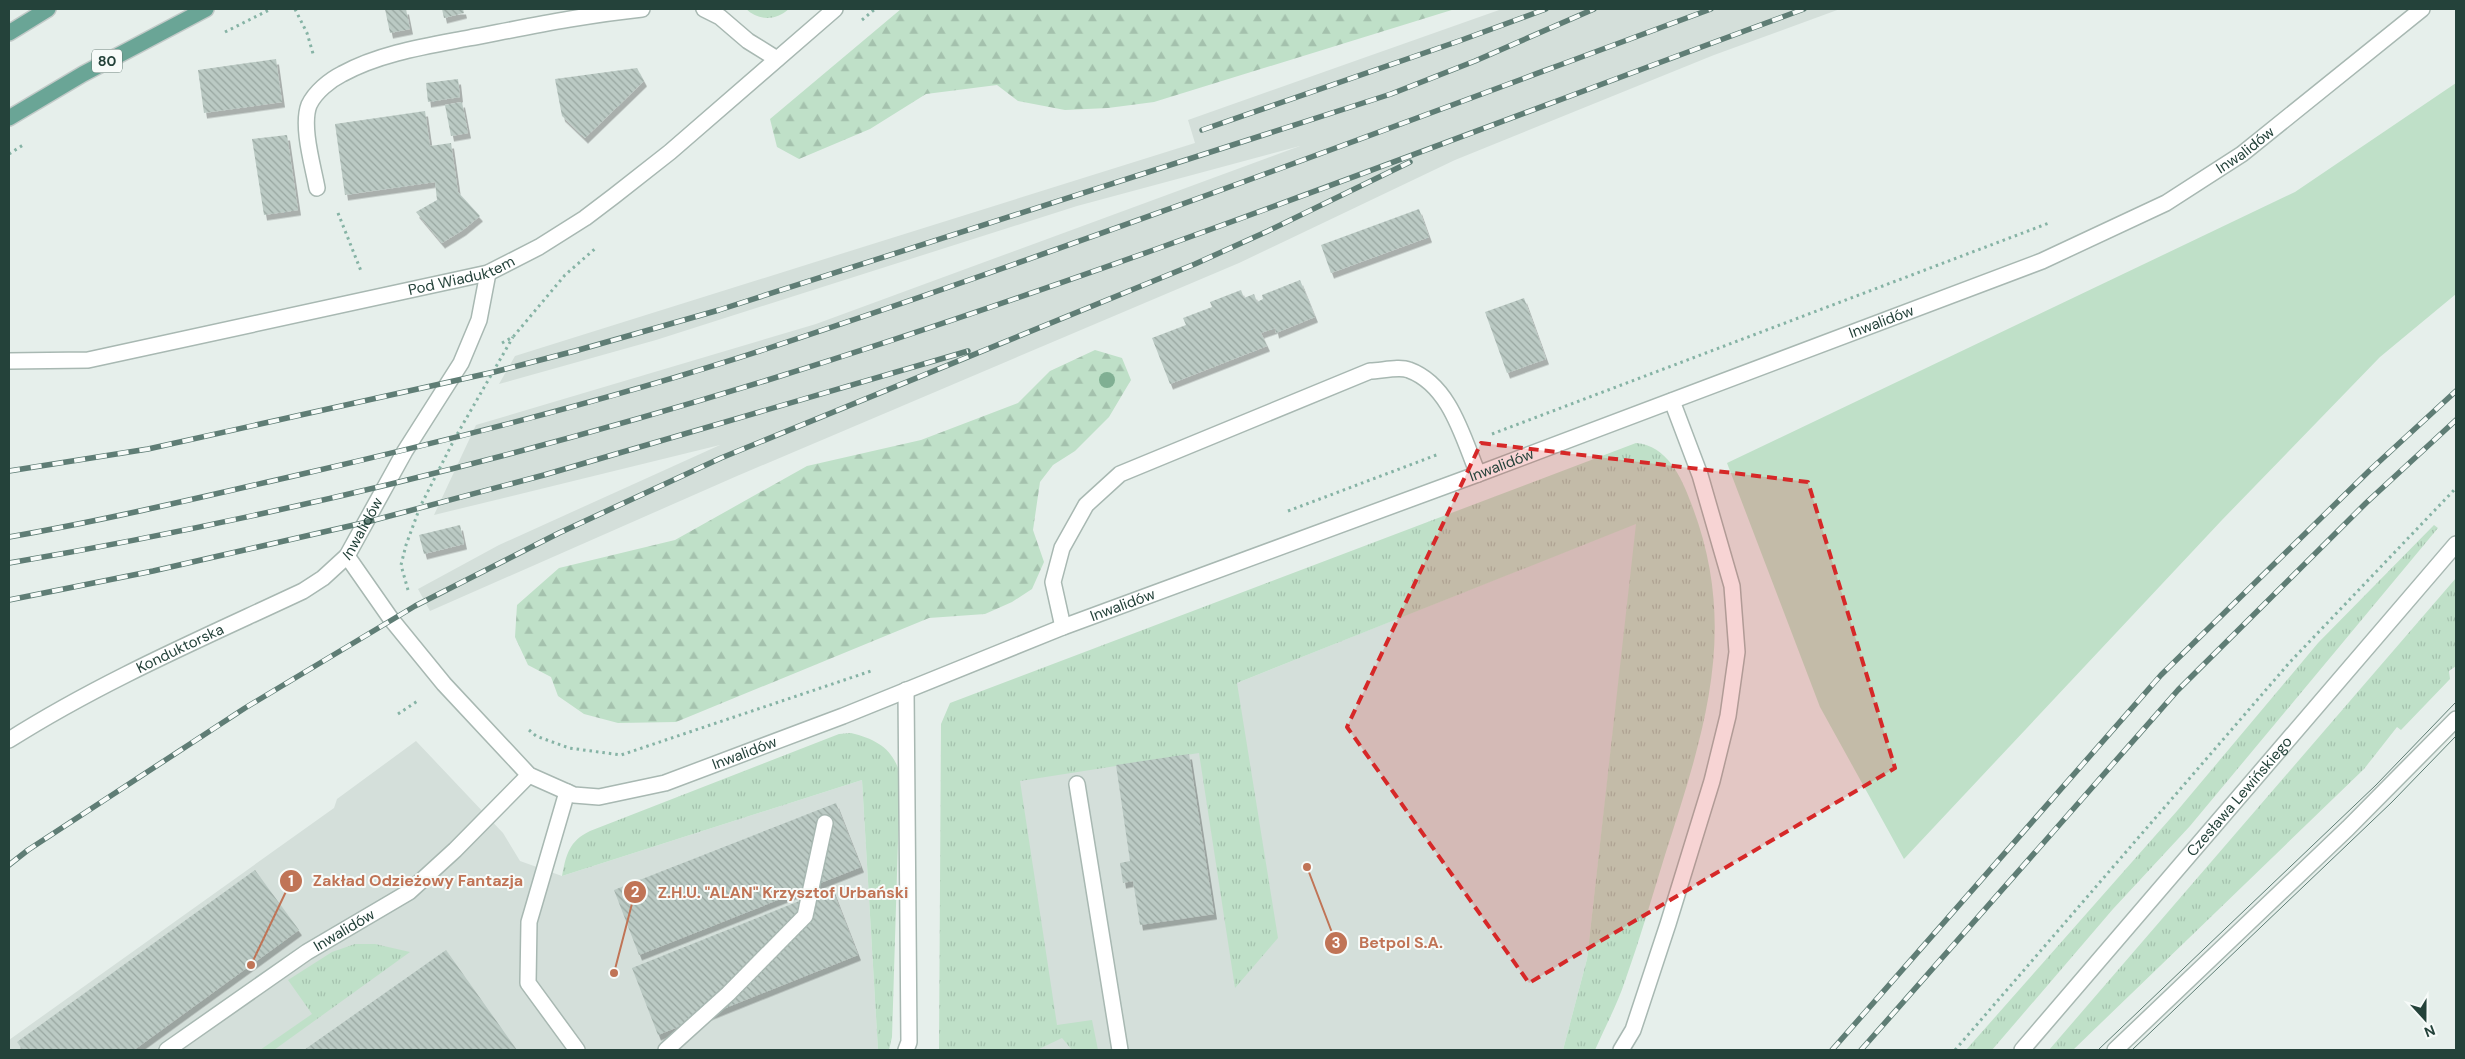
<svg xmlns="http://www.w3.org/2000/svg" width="2465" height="1059" font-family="'DM Sans',sans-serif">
<defs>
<pattern id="grass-tufts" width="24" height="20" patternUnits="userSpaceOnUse" patternTransform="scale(1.25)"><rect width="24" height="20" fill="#bfe0c8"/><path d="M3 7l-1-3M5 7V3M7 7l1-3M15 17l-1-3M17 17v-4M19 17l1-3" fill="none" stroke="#a4c1ad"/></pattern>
<pattern id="forest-firs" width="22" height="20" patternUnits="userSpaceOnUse" patternTransform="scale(1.25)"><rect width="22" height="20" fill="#bfe0c8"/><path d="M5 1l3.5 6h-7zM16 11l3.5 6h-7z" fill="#a4c1ad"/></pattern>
<pattern id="building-back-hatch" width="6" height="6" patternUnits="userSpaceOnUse" patternTransform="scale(1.25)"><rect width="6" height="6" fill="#bbcac4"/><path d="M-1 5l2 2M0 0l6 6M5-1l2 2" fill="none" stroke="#98a6a0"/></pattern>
<filter id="shadow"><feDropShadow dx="3" dy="5.5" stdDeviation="0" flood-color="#0004"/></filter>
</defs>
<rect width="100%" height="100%" fill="#e6efeb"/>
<path fill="#d4dfda" d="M 1502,9 L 1840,9 L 1714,55 L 1455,160 L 1239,263 L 737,476 L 430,611 L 418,589 L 499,545 L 720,445 L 434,515 L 476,425 L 816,324 L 1300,146 L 1077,206 L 656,340 L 499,384 L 515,356 L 1195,143 L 1188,120 Z
M 1637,523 L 1587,959 L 1563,1050 L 1037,1050 L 1042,1046 L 1004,776 Z
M 416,741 L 503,833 L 520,861 L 562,876 L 862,780 L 878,1050 L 9,1050 L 9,1040 L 334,808 L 337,799 Z"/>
<path fill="url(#grass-tufts)" d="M 746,9 L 789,9 C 775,21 759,21 746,9 Z
M 1636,443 C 1667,446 1681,476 1691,503 C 1740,629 1704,733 1665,855 C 1652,897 1640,939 1625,981 C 1617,1005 1605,1027 1595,1050 L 1563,1050 L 1587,959 L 1636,524 L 1237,683 L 1278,938 L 1235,988 L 1199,753 L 1020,781 L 1057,1025 L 1092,1020 L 1098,1050 L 1072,1050 L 1062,1038 L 1037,1050 L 939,1050 L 941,724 L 950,703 Z
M 2434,525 L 2438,528 L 2190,826 L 2113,909 L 1992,1050 L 1966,1050 L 2177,811 L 2318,643 Z
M 2456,578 L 2456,666 L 2449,671 L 2450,679 L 2401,730 L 2397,727 L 2364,769 L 2073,1050 L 2049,1050 Z
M 851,733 C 876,739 894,749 900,775 L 892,1037 L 889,1050 L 878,1050 L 862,780 L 562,876 C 566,855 569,841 590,831 L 839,734 Z
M 355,944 L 375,944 L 410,952 L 274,1050 L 260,1050 L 312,1014 L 288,980 L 332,952 Z"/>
<path fill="url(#forest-firs)" d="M 901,9 L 1455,9 L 1154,102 L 1108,108 L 1065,110 L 1018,101 L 997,85 L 926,94 L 870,129 L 799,159 L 777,147 L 770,119 Z
M 1095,350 L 1122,358 L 1131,380 L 1109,417 L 1075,451 L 1053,465 L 1040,482 L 1033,530 L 1044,562 L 1032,589 L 1012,602 L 985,614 L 929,618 L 676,722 L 618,723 L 584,714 L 558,696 L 551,677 L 528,665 L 515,637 L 517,605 L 559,568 L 675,540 L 807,466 L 921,440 L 1018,403 L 1050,371 Z"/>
<path fill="#bfe0c8" d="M 2456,83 L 2456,294 L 2380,357 L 2222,520 L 1904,859 L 1820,707 L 1727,463 L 2295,192 Z"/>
<path fill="url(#building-back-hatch)" filter="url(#shadow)" d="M 385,9 L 406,9 L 410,29 L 390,33 Z
M 442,9 L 463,9 L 464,13 L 444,18 Z
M 276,59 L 282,102 L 204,113 L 198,70 Z
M 637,68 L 644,81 L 585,138 L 562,116 L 555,79 Z
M 458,79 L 460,97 L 428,102 L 426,83 Z
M 462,102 L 468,133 L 451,136 L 445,105 Z
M 425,111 L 430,146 L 451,143 L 458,192 L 480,216 L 463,230 L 442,243 L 416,212 L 437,200 L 435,182 L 345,195 L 335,124 Z
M 287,135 L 298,210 L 264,215 L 252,139 Z
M 1419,209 L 1429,237 L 1331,273 L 1321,245 Z
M 1300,280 L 1315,317 L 1276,333 L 1275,328 L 1261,333 L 1267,346 L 1170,384 L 1152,338 L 1186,325 L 1183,318 L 1212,307 L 1210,302 L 1241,290 L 1244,298 L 1254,294 L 1257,302 L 1263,299 L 1262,295 Z
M 1524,298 L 1546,359 L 1507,373 L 1485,312 Z
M 460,525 L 464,544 L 424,554 L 419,535 Z
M 1189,754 L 1214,914 L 1140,925 L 1133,881 L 1123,883 L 1120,863 L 1130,861 L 1116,765 Z
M 836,803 L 861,867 L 639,955 L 614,890 Z
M 255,870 L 299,930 L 134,1050 L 23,1050 L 17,1042 Z
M 832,888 L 858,955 L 658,1035 L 632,968 Z
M 446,950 L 517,1050 L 304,1050 Z"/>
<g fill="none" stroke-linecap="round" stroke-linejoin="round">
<defs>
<g id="minor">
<path d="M 704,9 L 720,17 L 748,41 L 777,59"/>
<path d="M 317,188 C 313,166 301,126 309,105 C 315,92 330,80 342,74 C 380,53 427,46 469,38 C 527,27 584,15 642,9"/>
<path id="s1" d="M 9,361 L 88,360 L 488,273 L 539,247 L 585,218 L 614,196 L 670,152 L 835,9"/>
<path id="s2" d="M 347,556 L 391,619 L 444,684 L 529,775 L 574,795 L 599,797 L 665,783 L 843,716 L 1063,627 L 1478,474 L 2042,261 L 2166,203 L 2242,154 L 2422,9"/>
<path d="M 1063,627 L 1053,582 L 1062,548 L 1086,505 L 1120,474 L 1370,371 C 1381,371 1399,366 1409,370 C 1450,385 1463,438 1478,474"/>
<path d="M 906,690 L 909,1042 L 906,1050"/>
<path id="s3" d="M 9,740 C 102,681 203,638 303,591 L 323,578 L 347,556 L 405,451 L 461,363 L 479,320 L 488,273"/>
<path d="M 1077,784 L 1120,1050"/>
<path d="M 567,792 L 529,922 L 528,983 L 577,1050"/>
<path id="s4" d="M 167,1050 L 307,952 L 409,892 L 455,850 L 529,775"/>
<path d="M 666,1050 L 728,994 L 805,916 L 825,823"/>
<path d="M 1621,1050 L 1633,1030 L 1668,924 L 1712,781 L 1728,716 L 1737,652 L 1732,586 L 1700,475 L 1672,401"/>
<path id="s5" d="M 2022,1050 L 2456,544"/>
<path d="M 2115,1050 L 2348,828 L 2456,719"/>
</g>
<path id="major" d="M 9,33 L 48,9
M 9,118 L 83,74 L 206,9"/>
</defs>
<use href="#minor" stroke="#a8b8b2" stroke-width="18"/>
<use href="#major" stroke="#c2cac8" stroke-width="18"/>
<path stroke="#86b3a5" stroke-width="3" stroke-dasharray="2.5 4" stroke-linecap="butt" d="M 295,9 L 307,33 L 314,57
M 862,20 L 875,9
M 225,32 L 271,9
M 9,154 L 23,145
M 338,213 L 361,271
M 502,343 L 513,337 L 565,275 L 597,247
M 1492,434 L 2049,223
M 1288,511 L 1439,454
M 408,590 L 401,565 L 406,545 L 420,507 L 455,438 L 513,337
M 398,714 L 419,700
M 529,730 L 536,736 L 569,748 L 621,755 L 874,670
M 1955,1050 L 2290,662 L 2456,488"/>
<use href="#minor" stroke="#fff" stroke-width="15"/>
<use href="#major" stroke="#6aa596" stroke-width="15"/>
<path stroke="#5f7d75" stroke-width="1" d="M 2098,1050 L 2376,785 L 2456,702
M 2132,1050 L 2392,802 L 2456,736"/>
<defs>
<path id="rail" d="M 1202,130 L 1459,41 L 1546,9
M 9,471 L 148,449 L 494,372 L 575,351 L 719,310 L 1391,94 L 1475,61 L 1594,9
M 9,537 C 106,520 202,497 298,475 C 455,439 613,399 766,349 C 1084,244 1397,125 1711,9
M 9,563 C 266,519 522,456 771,379 C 1121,270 1461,135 1804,9
M 9,600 L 153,571 L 367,522 L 544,475 L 968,351
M 9,865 L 28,850 L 245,708 L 415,606 L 559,533 L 721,458 L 1195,264 L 1268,231 L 1410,162
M 1832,1050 L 2161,675 L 2369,471 L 2456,391
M 1861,1050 L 2178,690 L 2366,503 L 2456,420"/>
</defs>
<use href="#rail" stroke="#5f7d75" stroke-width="5.5"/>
<use href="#rail" stroke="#f7fbf9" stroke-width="4" stroke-dasharray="11" stroke-linecap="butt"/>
</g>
<circle fill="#80af93" cx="1107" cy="380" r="8"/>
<path fill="#d62828" fill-opacity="0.2" stroke="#d62828" stroke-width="4" stroke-dasharray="10 6" stroke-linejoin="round" d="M 1481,443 L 1808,482 L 1895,768 L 1529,983 L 1347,727 Z"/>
<g text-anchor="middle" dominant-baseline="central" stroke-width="4" stroke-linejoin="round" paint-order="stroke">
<rect fill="#f7fbf9" stroke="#637a73" stroke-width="1" x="92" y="49.5" width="30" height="23" rx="4"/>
<g font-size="14" font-weight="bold" fill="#24423a">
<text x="107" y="61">80</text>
</g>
<g font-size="15" fill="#24423a" stroke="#f7fbf9">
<text stroke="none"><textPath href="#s2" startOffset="2132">Inwalidów</textPath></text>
<text stroke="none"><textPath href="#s1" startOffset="462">Pod Wiaduktem</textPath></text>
<text stroke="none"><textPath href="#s2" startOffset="1728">Inwalidów</textPath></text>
<text stroke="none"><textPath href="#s2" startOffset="1322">Inwalidów</textPath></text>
<text stroke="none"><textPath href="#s3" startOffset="418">Inwalidów</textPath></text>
<text stroke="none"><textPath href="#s2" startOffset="918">Inwalidów</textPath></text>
<text stroke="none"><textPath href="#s3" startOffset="194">Konduktorska</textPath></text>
<text stroke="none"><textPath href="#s2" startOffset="512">Inwalidów</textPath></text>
<text stroke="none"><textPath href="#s5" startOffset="334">Czesława Lewińskiego</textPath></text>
<text stroke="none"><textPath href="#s4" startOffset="214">Inwalidów</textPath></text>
</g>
</g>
<path fill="none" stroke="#c07456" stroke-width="2" d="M251 965L291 881M614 973L635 892M1307 867L1336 943"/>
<g fill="#c07456" stroke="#f7fbf9" stroke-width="2">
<circle cx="251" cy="965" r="5"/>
<circle cx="614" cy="973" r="5"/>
<circle cx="1307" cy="867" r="5"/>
<circle cx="291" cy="881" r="12"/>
<circle cx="635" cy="892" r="12"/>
<circle cx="1336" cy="943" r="12"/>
</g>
<g font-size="15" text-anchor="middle" font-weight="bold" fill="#fff">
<text x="291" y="886">1</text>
<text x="635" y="897">2</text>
<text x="1336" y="948">3</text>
</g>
<g font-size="16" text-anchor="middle" font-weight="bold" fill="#c07456" stroke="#f7fbf9" stroke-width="4" stroke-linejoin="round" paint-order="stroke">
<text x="418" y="886">Zakład Odzieżowy Fantazja</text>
<text x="783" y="898">Z.H.U. "ALAN" Krzysztof Urbański</text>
<text x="1401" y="948">Betpol S.A.</text>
</g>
<rect width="2465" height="1059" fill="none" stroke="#24423a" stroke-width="20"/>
<g transform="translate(2425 1019) rotate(159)" stroke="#f7fbf9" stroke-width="4" paint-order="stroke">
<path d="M0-4L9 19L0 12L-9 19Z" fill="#24423a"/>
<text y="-8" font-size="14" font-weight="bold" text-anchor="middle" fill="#24423a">N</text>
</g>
</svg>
